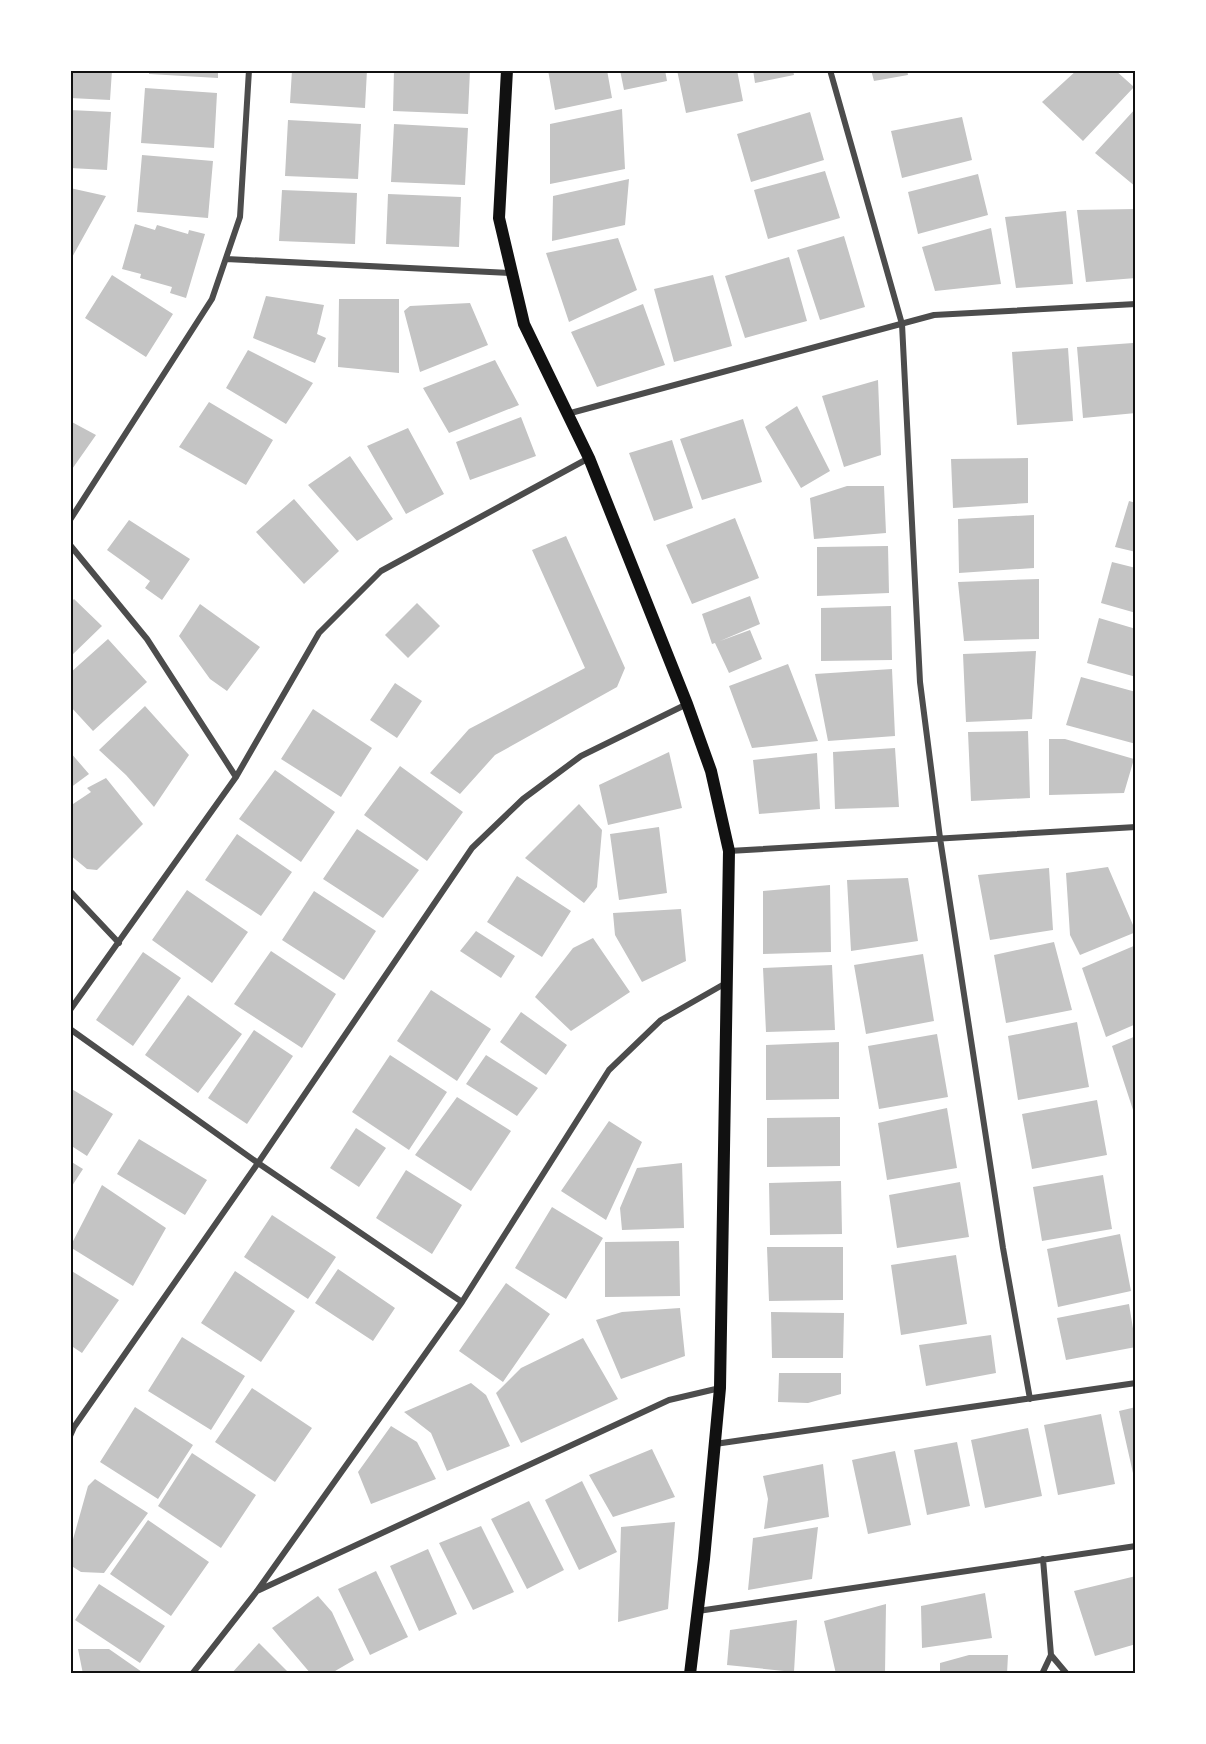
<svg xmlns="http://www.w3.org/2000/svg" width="1206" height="1744" font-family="'PT Sans Narrow',sans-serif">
<rect width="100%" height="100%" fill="#fff"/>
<path fill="#c4c4c4" d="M 70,70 L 112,70 L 110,100 L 70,98 Z
M 149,70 L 218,70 L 218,78 L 149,74 Z
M 292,70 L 367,70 L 365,108 L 290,103 Z
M 394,70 L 470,70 L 468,114 L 393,111 Z
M 548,70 L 607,70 L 612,98 L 555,110 Z
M 620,70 L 665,70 L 667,81 L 624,90 Z
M 677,70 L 737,70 L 743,101 L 686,113 Z
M 753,70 L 793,70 L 794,75 L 755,83 Z
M 871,70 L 907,70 L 908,75 L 874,81 Z
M 1077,70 L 1115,70 L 1134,87 L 1083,141 L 1042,102 Z
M 145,88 L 217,93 L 214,148 L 141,143 Z
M 1136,108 L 1136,187 L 1095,153 Z
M 622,109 L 625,169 L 550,184 L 550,124 Z
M 70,110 L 111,112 L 107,170 L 70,168 Z
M 810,112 L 824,160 L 751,182 L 737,134 Z
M 962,117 L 972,160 L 902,178 L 891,131 Z
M 288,120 L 361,124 L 358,179 L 285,176 Z
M 394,124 L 468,128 L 465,185 L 391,182 Z
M 142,155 L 213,161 L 208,218 L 137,212 Z
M 825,171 L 840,218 L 768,239 L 754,190 Z
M 978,174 L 988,215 L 918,234 L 908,192 Z
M 629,179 L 625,225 L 552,241 L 553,196 Z
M 70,188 L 106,196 L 70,261 Z
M 282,190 L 357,193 L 355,244 L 279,241 Z
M 388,194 L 461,197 L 459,247 L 386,244 Z
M 1136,209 L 1136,278 L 1086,282 L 1077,210 Z
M 1066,211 L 1073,284 L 1016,288 L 1005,217 Z
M 135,224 L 155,230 L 157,225 L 188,234 L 189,230 L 205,234 L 186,298 L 170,293 L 172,287 L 140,278 L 141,274 L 122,269 Z
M 991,228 L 1001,284 L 935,291 L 922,247 Z
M 844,236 L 865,307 L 820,320 L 797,250 Z
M 618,238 L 637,290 L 569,322 L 546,253 Z
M 789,257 L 807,321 L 745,338 L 725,276 Z
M 112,275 L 173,314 L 146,357 L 85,318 Z
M 713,275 L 732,346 L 674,362 L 654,289 Z
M 266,296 L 324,305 L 317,334 L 326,338 L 315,363 L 253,338 Z
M 339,299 L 399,299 L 399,373 L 338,367 Z
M 470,303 L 488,345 L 420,372 L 404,311 L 410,306 Z
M 643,304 L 665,365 L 597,387 L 571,332 Z
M 1133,343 L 1136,413 L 1083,418 L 1077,347 Z
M 1068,348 L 1073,421 L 1017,425 L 1012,352 Z
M 248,350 L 313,383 L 286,424 L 226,388 Z
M 495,360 L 519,405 L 449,433 L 423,388 Z
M 878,380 L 881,455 L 844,467 L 822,396 Z
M 209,402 L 273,440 L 246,485 L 179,447 Z
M 797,406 L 830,471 L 801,488 L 765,427 Z
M 521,417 L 536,456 L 470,480 L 456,442 Z
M 743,419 L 762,482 L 702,500 L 680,439 Z
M 70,421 L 96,435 L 70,472 Z
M 408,428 L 444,494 L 406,514 L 367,446 Z
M 672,440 L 693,508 L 654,521 L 629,453 Z
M 350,456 L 393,519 L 357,541 L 308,485 Z
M 1028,458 L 1028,503 L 953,508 L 951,459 Z
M 847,486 L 884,486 L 886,533 L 814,539 L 810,498 Z
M 294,499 L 339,551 L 304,584 L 256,532 Z
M 1129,501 L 1136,503 L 1136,552 L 1115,547 Z
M 1034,515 L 1034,568 L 959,573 L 958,519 Z
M 735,518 L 759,578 L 692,604 L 666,545 Z
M 129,520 L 190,559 L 162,600 L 145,588 L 150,581 L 107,550 Z
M 566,536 L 625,668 L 617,687 L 495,755 L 460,794 L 430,773 L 469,729 L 585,668 L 532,550 Z
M 888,546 L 889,593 L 817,596 L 817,547 Z
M 1112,562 L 1136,568 L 1136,613 L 1101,603 Z
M 1039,579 L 1039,639 L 964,641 L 958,582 Z
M 750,596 L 760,624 L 720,641 L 750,630 L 762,659 L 729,673 L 715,643 L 712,644 L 702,614 Z
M 74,599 L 102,626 L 70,657 L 70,603 Z
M 417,603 L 440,626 L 408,658 L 385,635 Z
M 200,604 L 260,647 L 227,691 L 210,679 L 179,636 Z
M 891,606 L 892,660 L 821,661 L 821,608 Z
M 1099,618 L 1136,629 L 1136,677 L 1087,663 Z
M 108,639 L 147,682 L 93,731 L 70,706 L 70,673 Z
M 1036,651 L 1032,719 L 966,722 L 963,654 Z
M 788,664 L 818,741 L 752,748 L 729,686 Z
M 892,669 L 895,736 L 828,741 L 815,674 Z
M 1081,677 L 1136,692 L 1136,744 L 1066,725 Z
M 395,683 L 422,701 L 397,738 L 370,720 Z
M 145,706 L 189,755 L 154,807 L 126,775 L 99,750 Z
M 313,709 L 372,748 L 341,797 L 281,759 Z
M 1028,731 L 1030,798 L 971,801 L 968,732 Z
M 1049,739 L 1065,739 L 1134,759 L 1124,793 L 1049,795 Z
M 895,748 L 899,807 L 835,809 L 833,752 Z
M 70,752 L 89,774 L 70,788 Z
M 669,752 L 682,808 L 608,825 L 599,785 Z
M 817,753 L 820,809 L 759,814 L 753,760 Z
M 400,766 L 463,812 L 427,861 L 364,815 Z
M 275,770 L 335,812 L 301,862 L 239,819 Z
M 106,778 L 143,824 L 97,870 L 87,869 L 70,855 L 70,806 L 91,792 L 87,788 Z
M 579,804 L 602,830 L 597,887 L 584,903 L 525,858 Z
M 659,827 L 667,893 L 619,900 L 610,834 Z
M 357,829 L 419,870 L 383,918 L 323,879 Z
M 237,834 L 292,872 L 261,916 L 205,880 Z
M 1108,867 L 1136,932 L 1080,955 L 1070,935 L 1066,873 Z
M 1049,868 L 1053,930 L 990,940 L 978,875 Z
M 517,876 L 571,911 L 542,957 L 487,922 Z
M 908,878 L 918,941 L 851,951 L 847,880 Z
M 830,885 L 831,952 L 763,954 L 763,891 Z
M 187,890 L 248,932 L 212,983 L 152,940 Z
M 314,891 L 376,931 L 344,980 L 282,940 Z
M 681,909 L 686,961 L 642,982 L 615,935 L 613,913 Z
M 476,931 L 515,956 L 501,978 L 460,951 Z
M 593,938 L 630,992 L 571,1031 L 535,997 L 573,948 Z
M 1054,942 L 1072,1010 L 1006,1023 L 994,955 Z
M 1136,945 L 1136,1024 L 1106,1037 L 1082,968 Z
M 271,951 L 336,994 L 302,1048 L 234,1004 Z
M 143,952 L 181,978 L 133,1046 L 96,1020 Z
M 923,954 L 934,1021 L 866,1034 L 854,965 Z
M 832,965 L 835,1030 L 766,1032 L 763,968 Z
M 431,990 L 491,1029 L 457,1081 L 397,1041 Z
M 188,995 L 242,1034 L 198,1093 L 145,1055 Z
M 521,1012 L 567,1045 L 546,1075 L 500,1042 Z
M 1077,1022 L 1089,1087 L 1018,1100 L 1008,1036 Z
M 254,1030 L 293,1056 L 247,1124 L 208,1098 Z
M 937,1034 L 948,1097 L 879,1109 L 868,1046 Z
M 1136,1036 L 1136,1116 L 1135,1116 L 1112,1046 Z
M 839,1042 L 839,1099 L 766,1100 L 766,1045 Z
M 390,1055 L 447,1092 L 409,1150 L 352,1112 Z
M 486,1055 L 538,1088 L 517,1116 L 466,1084 Z
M 70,1088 L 113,1114 L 87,1156 L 70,1145 Z
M 457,1097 L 511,1131 L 471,1191 L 415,1155 Z
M 1097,1100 L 1107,1155 L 1032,1169 L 1022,1114 Z
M 947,1108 L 957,1168 L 887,1180 L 878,1123 Z
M 840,1117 L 840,1166 L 767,1167 L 767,1118 Z
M 609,1121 L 642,1142 L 606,1220 L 561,1191 Z
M 356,1128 L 386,1148 L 359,1187 L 330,1168 Z
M 139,1139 L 207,1180 L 185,1215 L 117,1174 Z
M 70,1161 L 83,1169 L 70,1189 Z
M 682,1163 L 684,1228 L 622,1230 L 620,1208 L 637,1168 Z
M 406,1170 L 462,1205 L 432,1254 L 376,1218 Z
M 1103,1175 L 1112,1229 L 1042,1241 L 1033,1187 Z
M 841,1181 L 842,1234 L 770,1235 L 769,1183 Z
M 960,1182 L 969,1237 L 897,1248 L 889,1195 Z
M 102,1185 L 166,1228 L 133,1286 L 70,1247 Z
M 552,1207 L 603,1238 L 566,1299 L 515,1268 Z
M 272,1215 L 336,1257 L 308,1299 L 244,1257 Z
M 1120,1234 L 1131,1291 L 1058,1307 L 1047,1249 Z
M 679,1241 L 680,1296 L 605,1297 L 605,1242 Z
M 767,1247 L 843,1247 L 843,1300 L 769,1301 Z
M 956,1255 L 967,1324 L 901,1335 L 891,1265 Z
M 338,1269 L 395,1308 L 373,1341 L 315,1303 Z
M 70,1270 L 119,1300 L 82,1353 L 70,1345 Z
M 235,1271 L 295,1311 L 261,1362 L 201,1323 Z
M 506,1283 L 550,1314 L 503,1382 L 459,1351 Z
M 1129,1304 L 1136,1347 L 1066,1360 L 1057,1318 Z
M 680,1308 L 685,1356 L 621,1379 L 596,1320 L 622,1312 Z
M 771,1312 L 844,1313 L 843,1358 L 772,1358 Z
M 991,1335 L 996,1373 L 926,1386 L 919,1345 Z
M 182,1337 L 245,1376 L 211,1430 L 148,1391 Z
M 583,1338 L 618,1399 L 521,1443 L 496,1393 L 521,1368 Z
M 779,1373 L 841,1373 L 841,1394 L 808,1403 L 778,1402 Z
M 471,1383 L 486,1395 L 510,1446 L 447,1471 L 431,1433 L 404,1412 Z
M 252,1388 L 312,1428 L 275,1482 L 215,1442 Z
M 135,1407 L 193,1445 L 158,1499 L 100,1462 Z
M 1136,1407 L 1136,1482 L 1135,1482 L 1119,1411 Z
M 1101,1414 L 1115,1484 L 1058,1495 L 1044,1425 Z
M 391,1426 L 417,1442 L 436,1479 L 371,1504 L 358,1472 Z
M 1028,1428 L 1042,1496 L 985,1508 L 971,1440 Z
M 957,1442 L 970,1506 L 927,1515 L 914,1450 Z
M 652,1449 L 675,1497 L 613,1517 L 589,1475 Z
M 895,1451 L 911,1525 L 868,1534 L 852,1460 Z
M 192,1453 L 256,1495 L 221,1548 L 158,1506 Z
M 823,1464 L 829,1517 L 764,1529 L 768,1499 L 763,1476 Z
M 95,1479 L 148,1513 L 104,1573 L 81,1572 L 70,1565 L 70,1550 L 88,1486 Z
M 582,1481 L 617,1552 L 579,1570 L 545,1500 Z
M 529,1501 L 564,1570 L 527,1589 L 491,1519 Z
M 148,1520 L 209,1562 L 171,1616 L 110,1574 Z
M 675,1522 L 668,1609 L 618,1622 L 621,1527 Z
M 481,1526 L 514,1592 L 473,1610 L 439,1543 Z
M 818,1527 L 812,1579 L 748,1590 L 753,1538 Z
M 428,1549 L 457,1614 L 419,1631 L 390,1566 Z
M 376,1571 L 408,1637 L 370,1655 L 338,1589 Z
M 1136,1576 L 1136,1644 L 1095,1656 L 1074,1591 Z
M 99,1584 L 165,1626 L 140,1663 L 75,1620 Z
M 985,1593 L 992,1638 L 922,1648 L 921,1606 Z
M 318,1596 L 332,1612 L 354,1660 L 330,1674 L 311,1674 L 272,1628 Z
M 886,1604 L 885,1674 L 836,1674 L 824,1621 Z
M 797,1620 L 794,1672 L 727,1665 L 730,1630 Z
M 259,1643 L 290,1674 L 231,1674 Z
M 78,1649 L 109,1649 L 142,1672 L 83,1674 Z
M 969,1655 L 1008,1655 L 1007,1674 L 940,1674 L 940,1663 Z"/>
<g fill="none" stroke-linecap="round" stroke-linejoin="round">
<path stroke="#4c4c4c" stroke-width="6" d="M 830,70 L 902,324 L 920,682 L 940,838 L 1003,1248 L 1030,1399
M 226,259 L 511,273
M 567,414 L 934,315 L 1136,304
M 70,520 L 212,299 L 240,217 L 249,70
M 70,545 L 147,639 L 236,777
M 729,851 L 1136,827
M 70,891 L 119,943
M 70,1010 L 236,777 L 319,633 L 381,571 L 589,458
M 70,1029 L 258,1163 L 462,1302
M 70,1436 L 74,1427 L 258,1163 L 472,848 L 523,799 L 581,756 L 687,704
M 715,1444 L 1136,1383
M 1043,1559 L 1051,1655 L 1067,1674
M 257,1591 L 669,1400 L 720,1388
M 698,1611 L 1136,1546
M 192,1674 L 257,1591 L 462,1302 L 609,1070 L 661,1020 L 726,983
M 1042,1674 L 1051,1655"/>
<path stroke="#111" stroke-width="12" d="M 507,70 L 499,218 L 524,324 L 589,458 L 687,704 L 711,771 L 729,851 L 720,1388 L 704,1559 L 690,1674"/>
</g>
<rect width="1206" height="1744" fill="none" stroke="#ffffff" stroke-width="144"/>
<rect x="72" y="72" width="1062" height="1600" fill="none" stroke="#111" stroke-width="2"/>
</svg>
